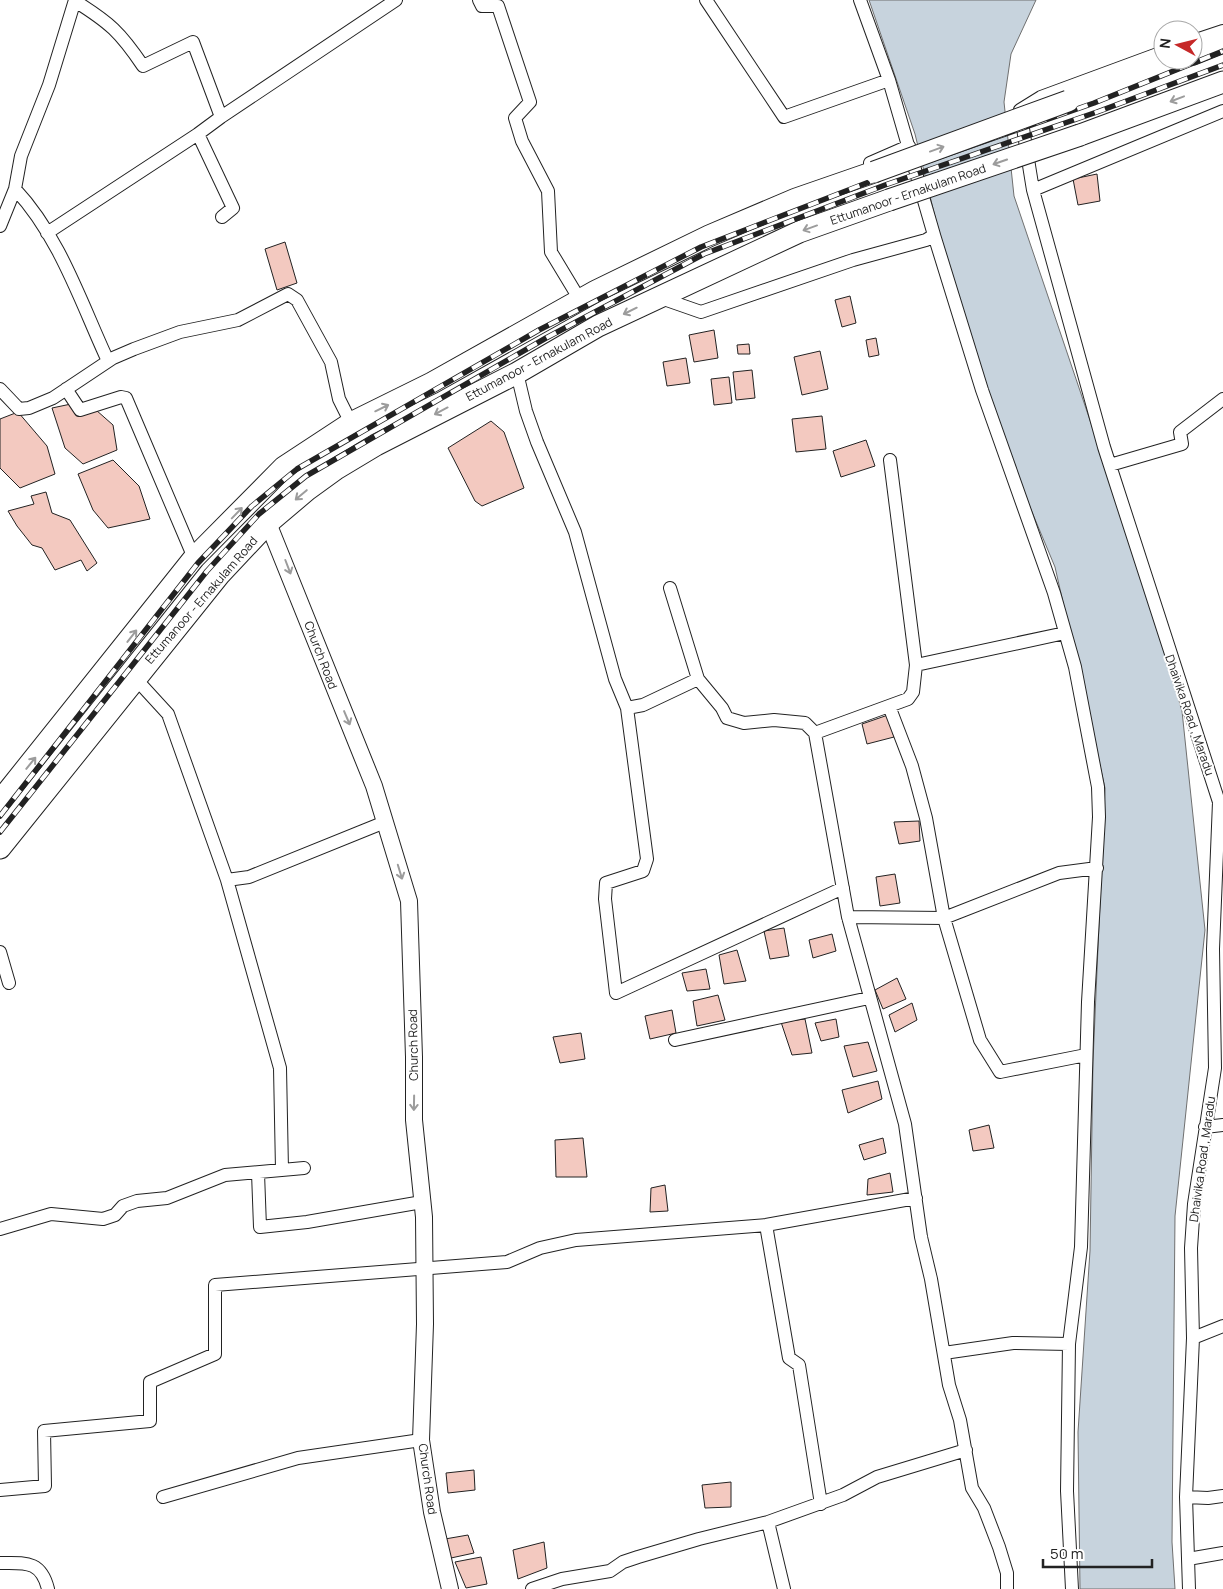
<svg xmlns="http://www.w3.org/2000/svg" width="1223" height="1589" font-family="Manrope,sans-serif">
<rect width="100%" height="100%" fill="#fff"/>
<path fill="#c7d3dd" stroke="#6f6f6f" d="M 869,0 L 1036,0 L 1011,54 L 1004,102 L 1014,196 L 1137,559 L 1182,711 L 1205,930 L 1175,1216 L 1172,1542 L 1175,1589 L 1080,1589 L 1078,1432 L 1090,1251 L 1093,1062 L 1105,788 L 1055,567 L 1014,469 L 982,380 L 936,221 L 915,134 Z"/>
<path fill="#f3c9c0" stroke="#222" d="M 1097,174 L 1100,201 L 1078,205 L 1073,179 Z
M 285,242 L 297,283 L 277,290 L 265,249 Z
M 850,296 L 856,323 L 842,327 L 835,300 Z
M 714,330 L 718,358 L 694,362 L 689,335 Z
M 876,338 L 879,355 L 869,357 L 866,340 Z
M 749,344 L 750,354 L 738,354 L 737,345 Z
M 820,351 L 828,389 L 802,395 L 794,357 Z
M 686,358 L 690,383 L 667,386 L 663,362 Z
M 752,370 L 755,398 L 736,400 L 733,372 Z
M 729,377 L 732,403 L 714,405 L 711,379 Z
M 71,404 L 80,416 L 96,410 L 113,425 L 117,450 L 83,464 L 65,448 L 52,408 Z
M 18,412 L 47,446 L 55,474 L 20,488 L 0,468 L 0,419 Z
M 822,416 L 826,449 L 796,452 L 792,419 Z
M 491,421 L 504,432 L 524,488 L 482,506 L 475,501 L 448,448 Z
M 866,440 L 875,466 L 841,477 L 833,451 Z
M 113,460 L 139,486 L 150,519 L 108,528 L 93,510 L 78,474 Z
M 46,492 L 52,513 L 70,520 L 97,563 L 87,571 L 81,560 L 55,570 L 42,548 L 32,545 L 17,526 L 8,511 L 34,504 L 31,496 Z
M 888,715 L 894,737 L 867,744 L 862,724 Z
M 919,821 L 920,841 L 899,844 L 894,822 Z
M 895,874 L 900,903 L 880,906 L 876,877 Z
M 784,928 L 789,956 L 770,959 L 764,931 Z
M 832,934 L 836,951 L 813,958 L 809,940 Z
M 737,950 L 746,981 L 724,984 L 719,955 Z
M 706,969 L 710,989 L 687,991 L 682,973 Z
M 897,978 L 906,999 L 883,1009 L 875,990 Z
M 718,995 L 725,1020 L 697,1026 L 693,1001 Z
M 912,1003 L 917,1020 L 895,1032 L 889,1015 Z
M 672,1010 L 676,1033 L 650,1039 L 645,1016 Z
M 805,1019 L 812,1053 L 792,1055 L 781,1022 Z
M 836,1019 L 839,1037 L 821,1041 L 815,1023 Z
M 581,1033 L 585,1059 L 560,1063 L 553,1037 Z
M 868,1042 L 877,1071 L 853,1077 L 844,1046 Z
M 878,1081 L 882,1099 L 848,1113 L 842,1090 Z
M 989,1125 L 994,1148 L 973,1151 L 969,1130 Z
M 583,1138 L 587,1177 L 556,1177 L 555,1140 Z
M 883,1138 L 886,1153 L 864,1160 L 859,1145 Z
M 890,1173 L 893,1192 L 867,1195 L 868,1179 Z
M 665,1185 L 668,1211 L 650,1212 L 651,1188 Z
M 474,1470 L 475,1490 L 448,1493 L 446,1473 Z
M 731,1482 L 731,1507 L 705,1508 L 702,1485 Z
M 468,1535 L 474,1553 L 451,1558 L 445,1539 Z
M 544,1542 L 547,1568 L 518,1579 L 513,1550 Z
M 481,1557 L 487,1584 L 466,1588 L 455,1562 Z"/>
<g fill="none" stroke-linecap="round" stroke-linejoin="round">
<defs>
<path id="minor" d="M 479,0 L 482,6 L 498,6 L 530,102 L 515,118 L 522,141 L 548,191 L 551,252 L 580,300
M 706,0 L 784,117 L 889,80
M 860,0 L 889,80 L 934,235
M 75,1 C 110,23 120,32 143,66 L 193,42 L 221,117 L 198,134 L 233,208 L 222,217
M 1193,41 L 1223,31
M 221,117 L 396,0
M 870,163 L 909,146
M 15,189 L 21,156 L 49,85 L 75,0
M 1033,190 L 1020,110 L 1041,97 L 1163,52
M 0,226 L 15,189 C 60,237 81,303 108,361
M 47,233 L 198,134
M 658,297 L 701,312 L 853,260 L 926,240 L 934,235 L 982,390 L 1054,593 L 1075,667 L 1098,787 L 1099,817 L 1088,1002 L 1081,1247 L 1069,1344 L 1067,1491 L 1072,1589
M 517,373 L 526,411 L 537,442 L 575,532 L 615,679 L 627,708 L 643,705 L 698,679 L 722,708 L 727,718 L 744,723 L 774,720 L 805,723 L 815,733 L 848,917 L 905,1124 L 921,1237 L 931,1279 L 949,1385 L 960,1420 L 972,1488 L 984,1508 L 999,1547 L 1007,1573 L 1007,1589
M 0,389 L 19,409 L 29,408 L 53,398 L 113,358 L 134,349 L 180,332 L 238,320 L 288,294 L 297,300 L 331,362 L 339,399 L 351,423
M 66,389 L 80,410 L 121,397 L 126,398 L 194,558
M 890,460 L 916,665
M 1110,465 L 1182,444 L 1180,432 L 1223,399
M 670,588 L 698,679
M 135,678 L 168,714 L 227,880 L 280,1068 L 282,1170
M 889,706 L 912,766 L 926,818 L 944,918 L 980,1040 L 1000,1072 L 1086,1055
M 627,708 L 647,859 L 643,871 L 606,883 L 605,899 L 616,993 L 843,888
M 815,733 L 908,699 L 913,692 L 916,665 L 1065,633
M 227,880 L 249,877 L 385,822
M 848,917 L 944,918 L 1059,873 L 1097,868
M 0,952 L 9,983
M 675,1040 L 869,998
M 1205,1127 L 1223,1125
M 258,1173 L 260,1227 L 307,1222 L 422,1202
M 766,1225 L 789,1358 L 799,1365 L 821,1504
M 0,1229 L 51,1214 L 103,1219 L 115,1215 L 123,1206 L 137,1201 L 167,1198 L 225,1175 L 304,1168
M 1193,1338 L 1223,1326
M 944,1353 L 1013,1343 L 1069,1344
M 0,1490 L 45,1486 L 44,1431 L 150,1421 L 150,1382 L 215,1354 L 215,1285 L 507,1262 L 540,1248 L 576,1240 L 766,1225 L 916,1198
M 163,1497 L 298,1458 L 421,1440
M 1186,1497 L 1208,1498 L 1223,1496
M 768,1522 L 784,1589
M 1188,1559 L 1223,1553
M 0,1563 C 25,1563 41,1560 48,1589
M 532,1589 L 562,1579 L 610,1571 L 623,1562 L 638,1557 L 699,1539 L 768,1522 L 843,1495 L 877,1477 L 966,1450
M 1189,1589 L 1186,1497 L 1193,1338 L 1191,1248 L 1194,1204 L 1215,1068 L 1213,949 L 1219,802 L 1104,447 L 1033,190 L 1223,111"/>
<path id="tertiary" d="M 268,523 L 374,786 L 409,901 L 414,1057 L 414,1120 L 424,1217 L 425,1324 L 421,1440 L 432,1512 L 450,1589"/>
<path id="primary" d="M 1193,54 L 1223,42
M 1068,101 L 1176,60
M 1080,135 L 1223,82
M 0,801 L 194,558 L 284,467 L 351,423 L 432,383 L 596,291 L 709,236 L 796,199 L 874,172
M 0,848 L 220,574 L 268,523 L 307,490 L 336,469 L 376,445 L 517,373 L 598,326 L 799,232 L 889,200"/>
</defs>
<use href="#minor" stroke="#222" stroke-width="14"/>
<use href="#tertiary" stroke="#222" stroke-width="18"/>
<use href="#primary" stroke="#222" stroke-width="23"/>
<use href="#minor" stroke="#fff" stroke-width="12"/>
<use href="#tertiary" stroke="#fff" stroke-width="16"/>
<use href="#primary" stroke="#fff" stroke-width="21"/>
<defs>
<path id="rail" d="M 0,816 L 198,563 L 252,506 L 297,469 L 539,330 L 701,247 L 882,177 L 1094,103 L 1223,51
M 0,832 L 207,571 L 259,514 L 306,476 L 546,338 L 704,254 L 885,185 L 1097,112 L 1223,65"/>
</defs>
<use href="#rail" stroke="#222" stroke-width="5.5"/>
<use href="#rail" stroke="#fff" stroke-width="4" stroke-dasharray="11" stroke-linecap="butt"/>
<defs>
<path id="primary-bridge" d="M 874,172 L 1068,101
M 889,200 L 1080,135"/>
</defs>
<use href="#primary-bridge" stroke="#222" stroke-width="23" stroke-linecap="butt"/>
<use href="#primary-bridge" stroke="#fff" stroke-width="21"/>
</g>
<defs><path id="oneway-shaft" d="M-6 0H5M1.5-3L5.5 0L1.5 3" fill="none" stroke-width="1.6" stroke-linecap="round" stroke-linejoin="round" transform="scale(1.25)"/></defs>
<g stroke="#9c9c9c">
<use href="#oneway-shaft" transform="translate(1177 99) rotate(159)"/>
<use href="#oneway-shaft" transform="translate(937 149) rotate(-20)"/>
<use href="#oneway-shaft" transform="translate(1000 162) rotate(161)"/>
<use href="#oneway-shaft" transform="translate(810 228) rotate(160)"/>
<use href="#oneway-shaft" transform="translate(630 311) rotate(154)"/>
<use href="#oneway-shaft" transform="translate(382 408) rotate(-26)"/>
<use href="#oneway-shaft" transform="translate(441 411) rotate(152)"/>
<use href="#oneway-shaft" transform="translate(301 495) rotate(140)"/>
<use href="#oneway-shaft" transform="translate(237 513) rotate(-46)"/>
<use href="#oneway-shaft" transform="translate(288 567) rotate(69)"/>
<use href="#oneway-shaft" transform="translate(132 636) rotate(-52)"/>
<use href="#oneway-shaft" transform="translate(347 718) rotate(67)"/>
<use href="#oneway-shaft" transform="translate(31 763) rotate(-51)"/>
<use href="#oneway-shaft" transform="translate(400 872) rotate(73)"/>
<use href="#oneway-shaft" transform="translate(414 1103) rotate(91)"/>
</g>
<g text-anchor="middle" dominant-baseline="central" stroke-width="4" stroke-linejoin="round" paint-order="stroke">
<g font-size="12" fill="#222" stroke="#fff">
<text transform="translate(908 194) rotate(-19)">Ettumanoor - Ernakulam Road</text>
<text transform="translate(539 359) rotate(-28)">Ettumanoor - Ernakulam Road</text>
<text transform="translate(201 600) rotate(-49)">Ettumanoor - Ernakulam Road</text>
<text transform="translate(321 655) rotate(69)">Church Road</text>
<text transform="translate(1190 715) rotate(71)">Dhaivika Road , Maradu</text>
<text transform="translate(413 1045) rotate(-91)">Church Road</text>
<text transform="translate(1202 1159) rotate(-82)">Dhaivika Road , Maradu</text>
<text transform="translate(428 1479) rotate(82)">Church Road</text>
</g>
</g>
<g transform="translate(1178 45) rotate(277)"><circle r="24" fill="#ffffff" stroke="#a7a7a7"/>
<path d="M0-4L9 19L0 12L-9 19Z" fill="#c62828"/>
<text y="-8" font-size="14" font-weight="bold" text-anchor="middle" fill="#222222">N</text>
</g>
<path d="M1043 1559v8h109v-8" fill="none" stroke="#222222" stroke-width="2.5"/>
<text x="1050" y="1559" font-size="15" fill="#222222" stroke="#ffffff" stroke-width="4" paint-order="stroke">50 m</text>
</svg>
